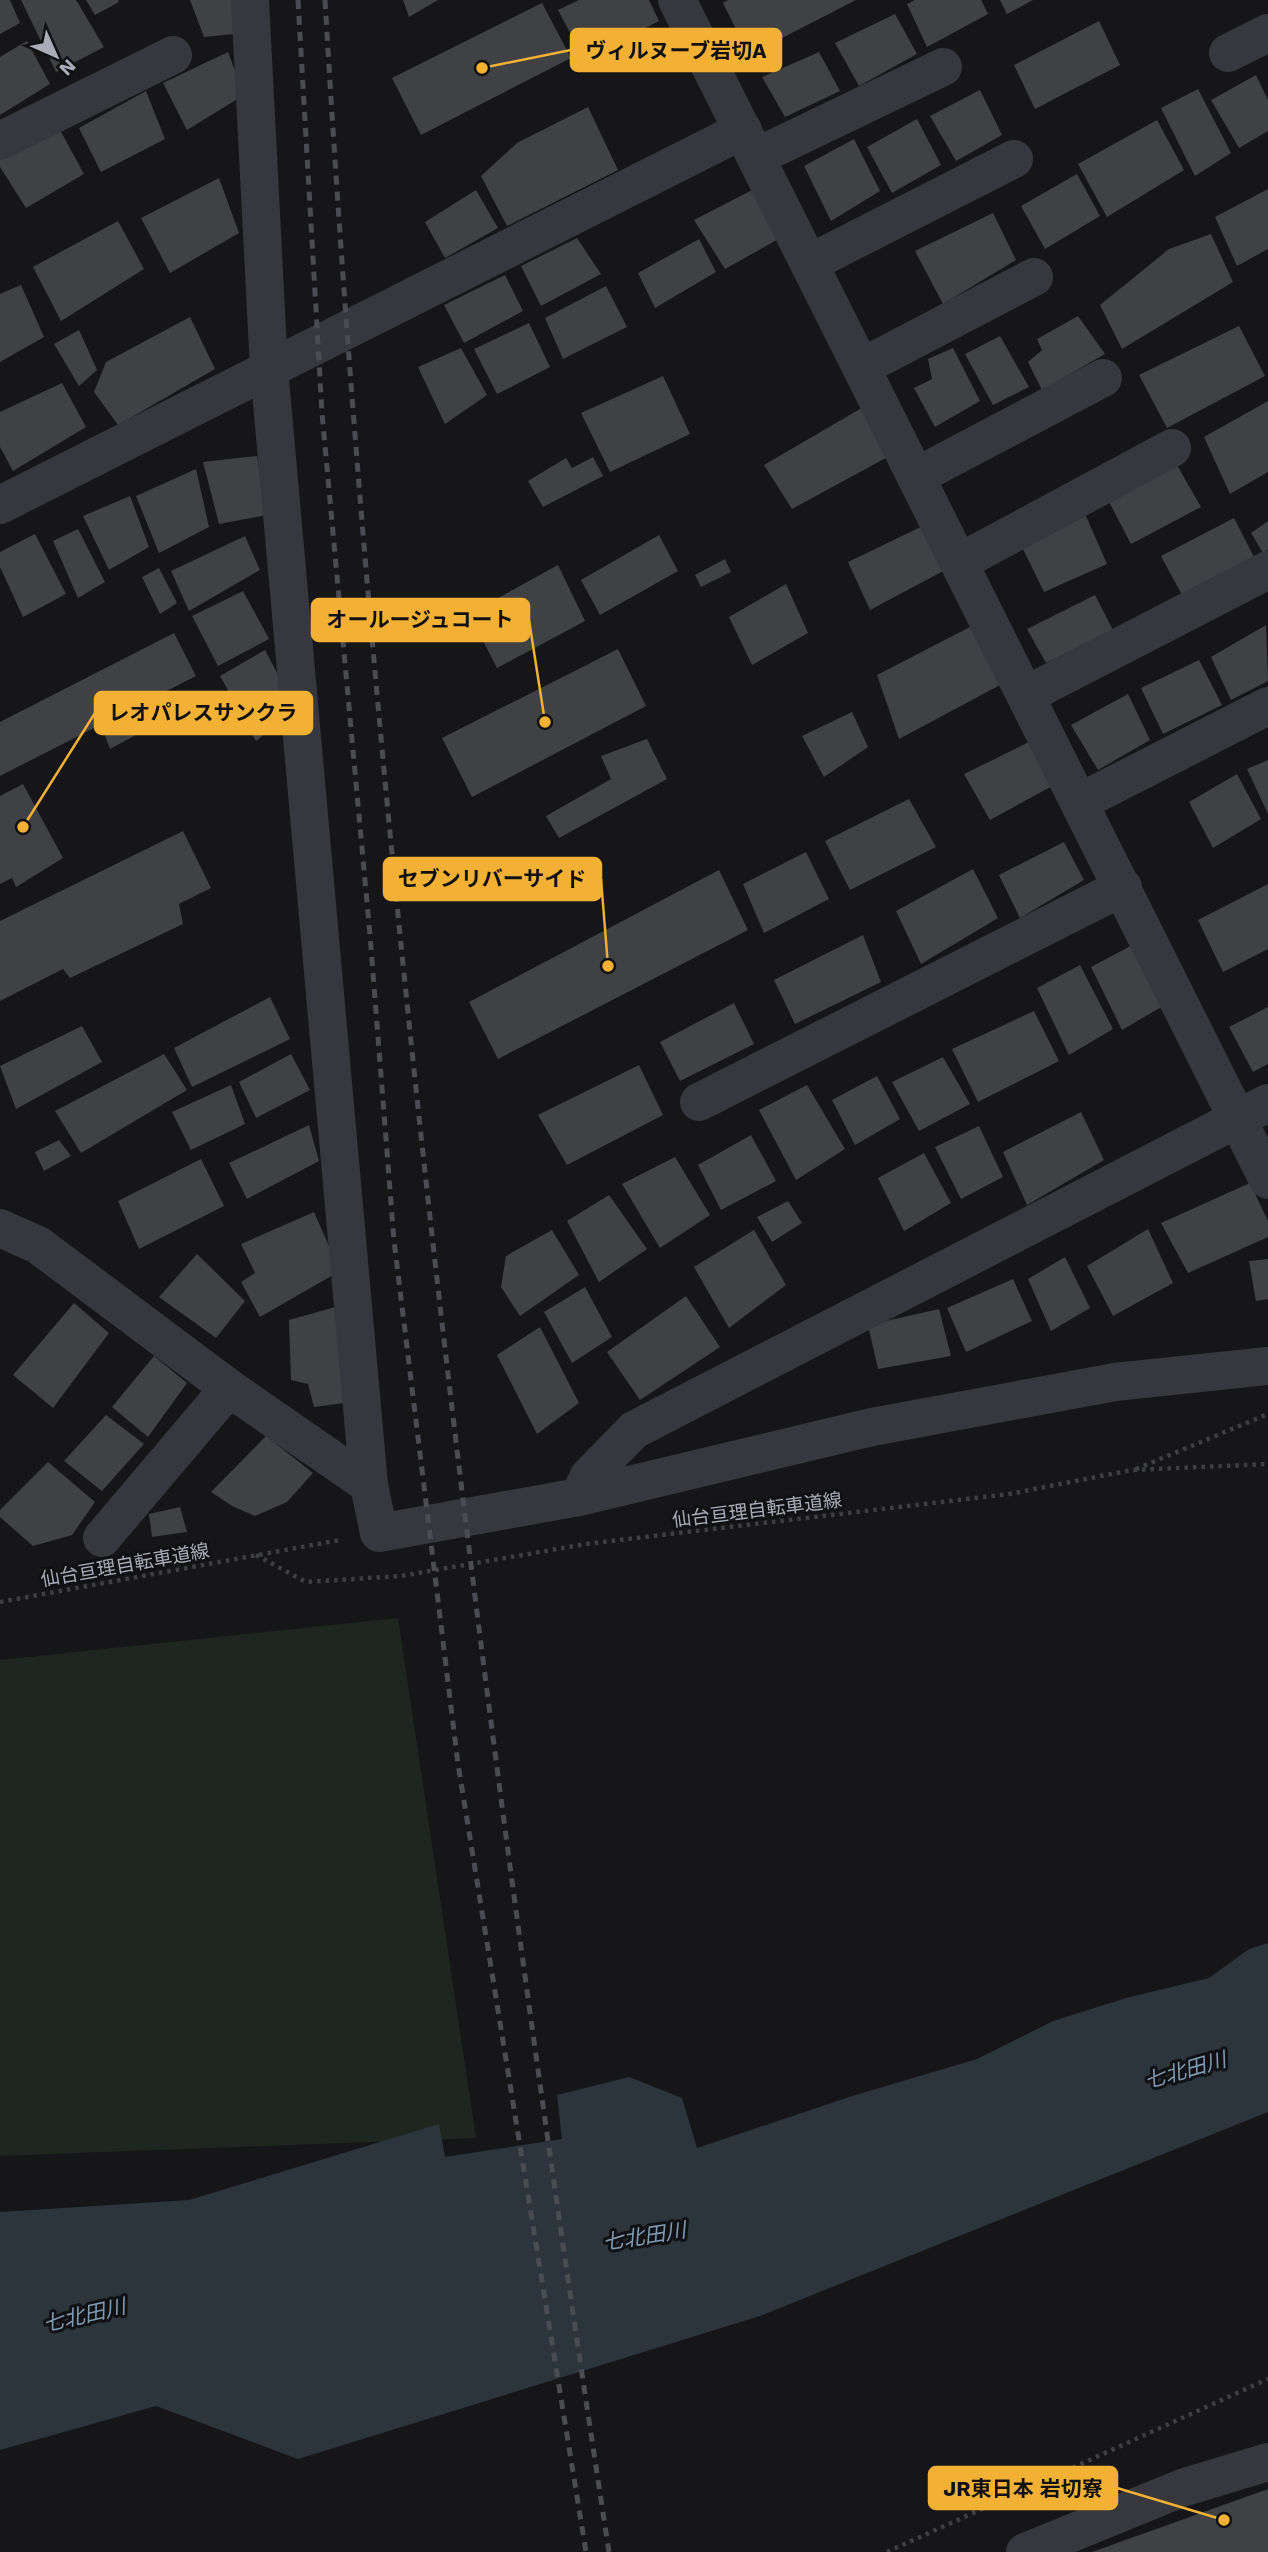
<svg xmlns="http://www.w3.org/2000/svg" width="1268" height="2552" font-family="'Work Sans','Noto Sans JP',sans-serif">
<rect width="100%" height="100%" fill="#161618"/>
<path fill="#1e261f" d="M 398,1618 L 476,2138 L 0,2156 L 0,1660 Z"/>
<path fill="#2c353c" d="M 1268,1943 L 1268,2112 L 760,2316 L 298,2459 L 156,2406 L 0,2450 L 0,2212 L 189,2200 L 439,2124 L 445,2157 L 562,2139 L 557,2095 L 629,2077 L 682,2098 L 697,2148 L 849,2097 L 977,2059 L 1053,2021 L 1126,1998 L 1209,1978 L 1249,1949 Z"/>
<path fill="#404145" d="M 0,0 L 10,0 L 20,23 L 0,34 Z
M 21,0 L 76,0 L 104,47 L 56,72 Z
M 86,0 L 118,0 L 119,2 L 95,15 Z
M 190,0 L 232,0 L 234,34 L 204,37 Z
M 403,0 L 438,0 L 409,17 Z
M 579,0 L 649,0 L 659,21 L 584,59 L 558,10 Z
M 728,0 L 856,0 L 749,55 L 723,3 Z
M 915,0 L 981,0 L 988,14 L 927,47 L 907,4 Z
M 1000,0 L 1033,0 L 1007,14 Z
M 542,3 L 571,58 L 421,135 L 392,78 Z
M 895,14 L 917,54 L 859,86 L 835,43 Z
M 1099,21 L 1120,65 L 1035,109 L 1014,65 Z
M 27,41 L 50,84 L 0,115 L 0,57 Z
M 228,52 L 244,95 L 187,130 L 163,83 Z
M 819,52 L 840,91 L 785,117 L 762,77 Z
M 1256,75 L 1268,100 L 1268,131 L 1239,148 L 1211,100 Z
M 1198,89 L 1231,153 L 1195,176 L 1161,108 Z
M 980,90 L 1002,135 L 956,161 L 930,116 Z
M 146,91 L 165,139 L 101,172 L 79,128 Z
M 588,107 L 618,170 L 507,226 L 481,176 L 517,143 Z
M 917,119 L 941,165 L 892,193 L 867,147 Z
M 1157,120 L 1184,170 L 1107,217 L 1078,164 Z
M 59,128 L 84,174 L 26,208 L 0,167 L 0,158 Z
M 854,139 L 880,191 L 831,221 L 804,166 Z
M 1077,174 L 1100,216 L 1045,249 L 1021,206 Z
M 219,178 L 239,233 L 170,273 L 141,218 Z
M 758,187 L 784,236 L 725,269 L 694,220 Z
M 1268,189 L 1268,249 L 1237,266 L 1215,217 Z
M 476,190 L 498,228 L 445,258 L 425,222 Z
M 993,213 L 1016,260 L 943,304 L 915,251 Z
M 118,221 L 144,269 L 61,321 L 33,267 Z
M 1211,234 L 1233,282 L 1122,349 L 1100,305 L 1169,249 Z
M 577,238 L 601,274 L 541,306 L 521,266 Z
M 699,239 L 716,272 L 655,308 L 638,273 Z
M 505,275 L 523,311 L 464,343 L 444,305 Z
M 21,285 L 44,337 L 0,362 L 0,294 Z
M 606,286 L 627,327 L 563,359 L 545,318 Z
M 1078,316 L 1105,354 L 1042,390 L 1028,362 L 1042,350 L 1037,339 Z
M 190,317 L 215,369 L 118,425 L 94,392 L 106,362 Z
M 529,323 L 550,367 L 497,394 L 474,349 Z
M 1239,326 L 1265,376 L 1167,428 L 1139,375 Z
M 79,330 L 97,370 L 79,386 L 54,344 Z
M 1000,336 L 1029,387 L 993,405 L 965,354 Z
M 461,348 L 487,395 L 445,424 L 418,367 Z
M 953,348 L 980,401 L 935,427 L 914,388 L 932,379 L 928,359 Z
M 663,376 L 690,434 L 610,472 L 581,413 Z
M 62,383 L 86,427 L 13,471 L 0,447 L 0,412 Z
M 1268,401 L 1268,472 L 1230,494 L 1204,437 Z
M 865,406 L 893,454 L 792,509 L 764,465 Z
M 257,456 L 267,515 L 219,524 L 203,462 Z
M 593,457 L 603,476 L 543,507 L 528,481 L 566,458 L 572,468 Z
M 1174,460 L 1201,507 L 1131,544 L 1107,498 Z
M 196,469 L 209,527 L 159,553 L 136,496 Z
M 130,496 L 149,547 L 109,570 L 83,516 Z
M 1086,516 L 1107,564 L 1044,592 L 1022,547 Z
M 1234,518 L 1254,557 L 1182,595 L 1161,556 Z
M 1268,521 L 1268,550 L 1263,553 L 1251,533 Z
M 927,524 L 947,569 L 870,610 L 848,562 Z
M 78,529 L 105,582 L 78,598 L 53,541 Z
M 35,534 L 66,594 L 23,617 L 0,567 L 0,552 Z
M 659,535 L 678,571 L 600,615 L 581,580 Z
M 245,536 L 260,570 L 189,611 L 171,571 Z
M 725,559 L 731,572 L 701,587 L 695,575 Z
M 558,565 L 585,621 L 497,668 L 469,614 Z
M 159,568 L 177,603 L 160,614 L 142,577 Z
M 786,584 L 808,633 L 752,665 L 729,617 Z
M 243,591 L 269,639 L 218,666 L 192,616 Z
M 1095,595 L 1113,630 L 1046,663 L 1027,629 Z
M 1266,625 L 1268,681 L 1231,700 L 1211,657 Z
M 970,627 L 1002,684 L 899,739 L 877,675 Z
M 174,633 L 196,676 L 0,776 L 0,722 Z
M 618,649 L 646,706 L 472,797 L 442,738 Z
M 265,650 L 283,684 L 284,719 L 256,741 L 220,676 Z
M 1199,660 L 1222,705 L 1163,734 L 1141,688 Z
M 1128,694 L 1150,740 L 1098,770 L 1071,725 Z
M 852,712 L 868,747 L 824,777 L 802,736 Z
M 140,716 L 147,729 L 110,749 L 104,733 Z
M 647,739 L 667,779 L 559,838 L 546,816 L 611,779 L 601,756 Z
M 1033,740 L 1054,785 L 990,820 L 964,774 Z
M 1268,760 L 1268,814 L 1247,769 Z
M 1237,774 L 1261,819 L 1213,848 L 1189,802 Z
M 23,784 L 63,858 L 16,887 L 12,878 L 0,884 L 0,796 Z
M 909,799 L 936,847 L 850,890 L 825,841 Z
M 183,831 L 211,888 L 179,904 L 183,924 L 70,978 L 63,969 L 0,1001 L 0,921 Z
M 1064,842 L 1084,880 L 1020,918 L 999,875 Z
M 806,852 L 829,899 L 764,933 L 743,884 Z
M 973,869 L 998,918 L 921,964 L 896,911 Z
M 719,870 L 748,930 L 498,1059 L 469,1002 Z
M 1268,884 L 1268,949 L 1223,972 L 1198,920 Z
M 863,935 L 881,982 L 795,1024 L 774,980 Z
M 1138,942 L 1170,1002 L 1122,1030 L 1091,967 Z
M 1080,965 L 1113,1029 L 1069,1055 L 1037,988 Z
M 270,997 L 290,1039 L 192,1087 L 174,1048 Z
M 734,1003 L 754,1044 L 680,1081 L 660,1042 Z
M 1268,1007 L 1268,1064 L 1253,1072 L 1229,1027 Z
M 1034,1011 L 1059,1061 L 978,1102 L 952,1049 Z
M 82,1026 L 102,1062 L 16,1109 L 0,1066 Z
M 164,1054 L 187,1090 L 81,1153 L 55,1111 Z
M 291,1054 L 310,1090 L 256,1118 L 239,1082 Z
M 943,1057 L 970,1104 L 919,1131 L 892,1082 Z
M 639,1065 L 663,1115 L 567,1165 L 538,1115 Z
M 877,1076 L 900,1119 L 855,1145 L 832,1100 Z
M 231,1085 L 245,1124 L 191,1150 L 172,1112 Z
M 807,1085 L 845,1149 L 796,1180 L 759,1110 Z
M 1081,1112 L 1104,1160 L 1027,1205 L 1003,1152 Z
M 309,1125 L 319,1161 L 247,1199 L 229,1163 Z
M 979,1126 L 1003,1177 L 961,1199 L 935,1147 Z
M 751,1135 L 776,1181 L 721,1210 L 698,1165 Z
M 59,1140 L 71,1156 L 44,1171 L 35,1152 Z
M 924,1153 L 951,1203 L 904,1231 L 878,1178 Z
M 675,1157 L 710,1215 L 660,1248 L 622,1184 Z
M 201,1159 L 224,1206 L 139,1249 L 118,1201 Z
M 1250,1183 L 1268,1221 L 1268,1237 L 1188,1273 L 1161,1223 Z
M 609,1195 L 647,1249 L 599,1282 L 567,1221 Z
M 788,1201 L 802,1223 L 772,1242 L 757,1217 Z
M 314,1212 L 340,1271 L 260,1317 L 241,1282 L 255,1273 L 241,1244 Z
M 1148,1229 L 1173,1283 L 1113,1316 L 1087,1266 Z
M 552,1230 L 579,1275 L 520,1316 L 501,1287 L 506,1256 Z
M 754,1230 L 786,1285 L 729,1328 L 694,1267 Z
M 197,1254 L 245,1301 L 216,1338 L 159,1297 Z
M 1065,1257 L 1090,1308 L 1051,1331 L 1028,1279 Z
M 1268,1259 L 1268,1299 L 1256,1301 L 1249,1261 Z
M 1013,1279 L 1032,1321 L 966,1352 L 947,1308 Z
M 585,1287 L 612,1337 L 572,1363 L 544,1312 Z
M 686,1296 L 720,1347 L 640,1400 L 607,1352 Z
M 74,1303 L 109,1333 L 53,1408 L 13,1375 Z
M 339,1306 L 351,1402 L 314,1407 L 308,1384 L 291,1380 L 289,1320 Z
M 939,1309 L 951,1356 L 878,1369 L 868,1325 Z
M 540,1327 L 579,1403 L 537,1434 L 497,1355 Z
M 154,1356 L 187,1383 L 148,1437 L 112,1407 Z
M 106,1415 L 144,1444 L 102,1491 L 64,1461 Z
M 266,1436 L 313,1473 L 287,1502 L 255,1516 L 232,1506 L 211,1492 Z
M 48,1462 L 95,1502 L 72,1535 L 33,1546 L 0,1517 L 0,1510 Z
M 180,1507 L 187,1532 L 152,1537 L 149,1514 Z
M 1268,2489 L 1268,2552 L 1092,2552 Z"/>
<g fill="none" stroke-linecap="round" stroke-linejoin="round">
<path stroke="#3d3f44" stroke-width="4.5" stroke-dasharray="3.5 5" stroke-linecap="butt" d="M 1136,1469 L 1268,1414
M 256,1555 L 306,1582 L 401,1576 L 586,1544 L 1009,1494 L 1132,1470 L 1268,1464
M 0,1602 L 340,1540
M 887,2552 L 1268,2379"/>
<path stroke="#37383d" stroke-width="38" d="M 250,0 L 269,369 L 369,1485
M 677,0 L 1268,1180
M 1228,53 L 1268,33
M 0,141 L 173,55
M 756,157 L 943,67
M 810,263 L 1014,159
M 862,367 L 1034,277
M 917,476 L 1103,378
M 0,505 L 743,130
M 960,562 L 1172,448
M 1026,695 L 1268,570
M 1080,802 L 1268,706
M 699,1102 L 1123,887
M 0,1228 L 38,1245 L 229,1388 L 369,1485 L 379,1533 L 579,1497 L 872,1427 L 1115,1382 L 1268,1366
M 579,1497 L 589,1476 L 634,1430 L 1268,1103
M 102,1538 L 229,1388
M 1025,2552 L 1182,2488 L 1268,2462"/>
<path stroke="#4a4c52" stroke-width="5" stroke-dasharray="9 7" stroke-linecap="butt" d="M 298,0 L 322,413 L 370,935 L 394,1241 L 458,1764 L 586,2552
M 325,0 C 375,854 479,1706 609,2552"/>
</g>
<g text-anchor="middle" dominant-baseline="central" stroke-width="6" stroke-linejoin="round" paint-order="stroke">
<g font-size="19" fill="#a8adb8" stroke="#111113">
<text transform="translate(757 1510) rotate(-7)">仙台亘理自転車道線</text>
<text transform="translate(125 1565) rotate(-10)">仙台亘理自転車道線</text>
</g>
<g font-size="21" font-style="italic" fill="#7f9bb3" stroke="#111113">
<text transform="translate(1185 2070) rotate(-16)">七北田川</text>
<text transform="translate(644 2236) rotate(-9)">七北田川</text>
<text transform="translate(84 2315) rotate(-13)">七北田川</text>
</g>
</g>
<path fill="none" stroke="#f2b134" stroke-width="2.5" d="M482 68L571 50M545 722L529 620M23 827L95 713M608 966L601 879M1224 2520L1117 2488"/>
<g fill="#f2b134" stroke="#111113" stroke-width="2.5">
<circle cx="482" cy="68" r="7"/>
<circle cx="545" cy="722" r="7"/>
<circle cx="23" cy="827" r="7"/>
<circle cx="608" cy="966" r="7"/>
<circle cx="1224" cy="2520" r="7"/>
</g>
<g fill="#f2b134" stroke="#f2b134" stroke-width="2.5">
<rect x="571" y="29" width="210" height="42" rx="7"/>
<rect x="312" y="599" width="217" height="42" rx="7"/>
<rect x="95" y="692" width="217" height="42" rx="7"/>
<rect x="384" y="858" width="217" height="42" rx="7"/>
<rect x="929" y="2467" width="188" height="42" rx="7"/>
</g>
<g font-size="21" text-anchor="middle" font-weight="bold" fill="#111">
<text x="676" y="58">ヴィルヌーブ岩切A</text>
<text x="420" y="627">オールージュコート</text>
<text x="203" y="720">レオパレスサンクラ</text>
<text x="492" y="886">セブンリバーサイド</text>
<text x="1023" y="2496">JR東日本 岩切寮</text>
</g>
<g transform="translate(56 56) rotate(135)" stroke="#111113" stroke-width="5" paint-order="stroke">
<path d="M0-5L12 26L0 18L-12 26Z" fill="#a8adb8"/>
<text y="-10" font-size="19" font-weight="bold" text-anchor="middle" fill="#a8adb8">N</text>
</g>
</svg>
